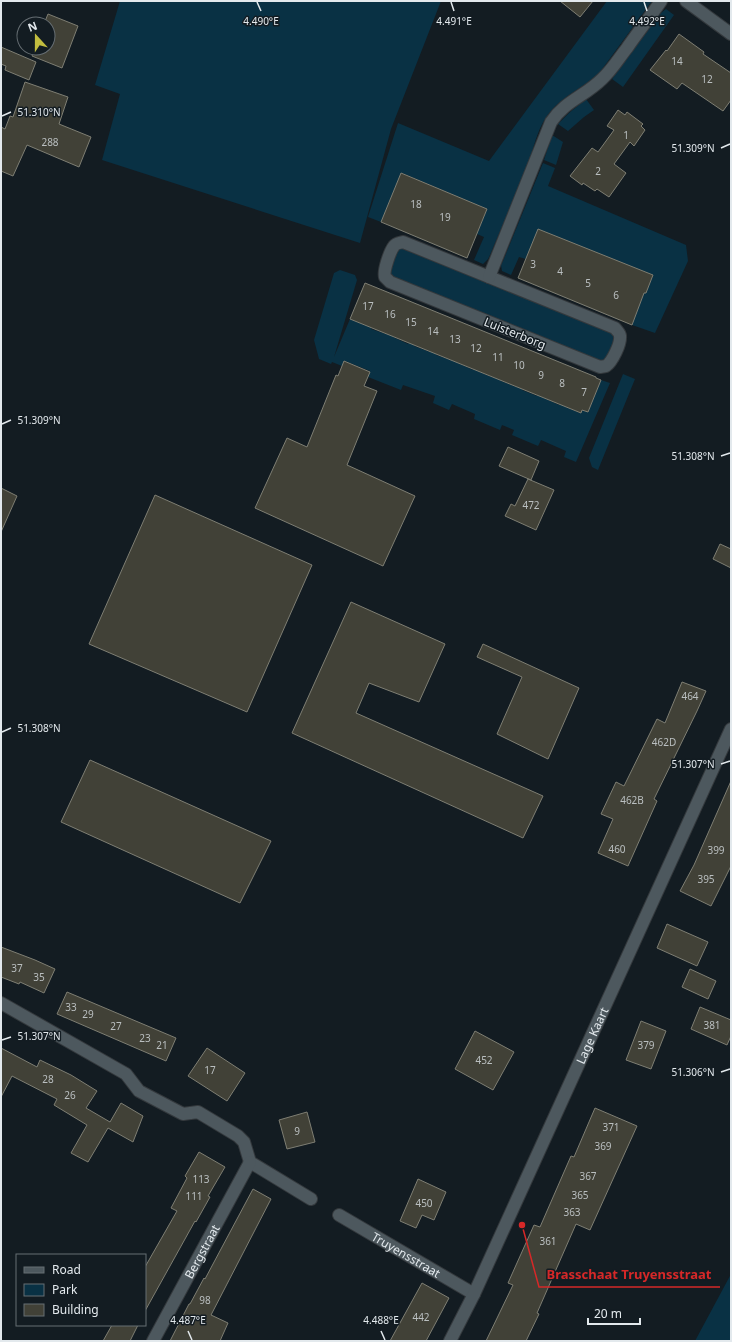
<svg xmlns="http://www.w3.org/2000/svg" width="732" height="1342" font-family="'Noto Sans',sans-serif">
<rect width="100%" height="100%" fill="#131c22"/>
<path fill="#093144" d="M 120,1 L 441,1 L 391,129 L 360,243 L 102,160 L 120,94 L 95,85 Z
M 607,1 L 652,1 L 600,72 C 585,87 564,95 550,112 C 539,125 535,142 530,159 C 519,191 503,223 490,255 L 488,259 L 483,264 L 474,260 L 484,237 L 477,234 L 487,209 L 402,173 L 381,222 L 368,217 L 398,123 L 489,161 Z
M 666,9 L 674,15 L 623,87 L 612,79 L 661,13 Z
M 586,99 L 594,110 L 584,117 L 568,131 L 558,124 L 569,113 Z
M 552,135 L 563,142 L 556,165 L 544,160 Z
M 543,163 L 555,168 L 548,186 L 686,245 L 688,261 L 655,333 L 632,325 L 638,308 L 619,301 L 627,286 L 646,293 L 653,275 L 538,229 L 526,259 L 519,257 L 511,275 L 502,271 L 501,265 L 503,261 Z
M 400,249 L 403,249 L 613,334 L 615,338 L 607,359 L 603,362 L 393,277 L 391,276 C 389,268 395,254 400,249 Z
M 340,270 L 355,275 L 357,280 L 334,357 L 350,319 L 365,325 L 372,326 L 371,329 L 386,334 L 388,331 L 395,333 L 393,337 L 408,344 L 410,340 L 415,343 L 414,346 L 430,352 L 432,349 L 438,351 L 436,355 L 451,360 L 453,357 L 459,360 L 458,363 L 473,370 L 474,366 L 481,369 L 480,372 L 494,378 L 496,375 L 502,377 L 501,381 L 516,387 L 517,384 L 523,387 L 522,390 L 537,396 L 539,392 L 544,398 L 559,405 L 561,401 L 567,404 L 566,407 L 580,413 L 582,410 L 588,412 L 601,380 L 610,383 L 576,462 L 564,457 L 566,451 L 541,440 L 538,446 L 512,435 L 514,430 L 502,425 L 500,430 L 474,419 L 475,414 L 452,404 L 449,410 L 433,403 L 435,396 L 403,385 L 401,390 L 368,377 L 370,371 L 345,361 L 342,366 L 332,362 L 331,364 L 319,359 L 314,340 L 334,273 Z
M 623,374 L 635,379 L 598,470 L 592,467 L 589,458 Z
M 731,1274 L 731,1341 L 695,1341 Z"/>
<path fill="#414137" stroke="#7e7e73" d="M 560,1 L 593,1 L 580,17 Z
M 48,14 L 78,26 L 62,68 L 32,56 L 35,48 L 48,48 L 48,24 L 44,24 Z
M 679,34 L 704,52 L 703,54 L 731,73 L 731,100 L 723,111 L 682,83 L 677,89 L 650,70 L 666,50 L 667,51 Z
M 1,47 L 36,62 L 29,80 L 5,70 L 6,66 L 1,64 Z
M 25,82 L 68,97 L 59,124 L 91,137 L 79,167 L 27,145 L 13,176 L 1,171 L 1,127 L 5,129 L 10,116 L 13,117 Z
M 618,110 L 625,115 L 627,112 L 643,124 L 641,126 L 645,130 L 634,146 L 630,142 L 614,164 L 626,173 L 609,197 L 597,189 L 595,191 L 583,183 L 582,185 L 570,176 L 592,148 L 598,152 L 614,130 L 607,126 Z
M 401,173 L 487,209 L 467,258 L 381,222 Z
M 538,229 L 653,275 L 646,293 L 644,293 L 632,325 L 518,278 Z
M 365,283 L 596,377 L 596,378 L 601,380 L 588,412 L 582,410 L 581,413 L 350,319 Z
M 344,361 L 370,372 L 364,386 L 377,391 L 347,465 L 415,496 L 383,566 L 255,508 L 287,438 L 307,447 L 336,375 L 338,376 Z
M 508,447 L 539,461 L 531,480 L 499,466 Z
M 528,479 L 554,490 L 536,530 L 505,516 L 511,504 L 515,506 Z
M 1,488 L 17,496 L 1,532 Z
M 155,495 L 312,565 L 247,712 L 89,644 Z
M 720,544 L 731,549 L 731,568 L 713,559 Z
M 351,602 L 445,644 L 419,702 L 369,683 L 356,713 L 543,796 L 523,838 L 292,733 Z
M 483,644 L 579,688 L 548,759 L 497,734 L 522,677 L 477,657 Z
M 682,682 L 706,691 L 697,711 L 654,799 L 657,801 L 628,866 L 598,853 L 613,819 L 601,814 L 616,782 L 624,786 L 657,719 L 665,723 Z
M 90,760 L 271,841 L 240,903 L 61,822 Z
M 731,781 L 731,866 L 711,906 L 680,891 L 694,865 Z
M 667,924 L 708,942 L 697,966 L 657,948 Z
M 1,947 L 35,960 L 55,969 L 44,993 L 20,982 L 19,984 L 1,977 Z
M 690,969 L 716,981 L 708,999 L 682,987 Z
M 67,992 L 176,1038 L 166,1061 L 57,1014 Z
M 700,1007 L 731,1020 L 731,1036 L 727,1045 L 691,1029 Z
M 641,1021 L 666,1031 L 651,1069 L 626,1060 Z
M 475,1031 L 514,1052 L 493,1090 L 455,1069 Z
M 1,1048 L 37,1067 L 40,1060 L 71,1075 L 97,1091 L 86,1108 L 110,1122 L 121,1103 L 143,1116 L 133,1142 L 108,1128 L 88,1162 L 71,1153 L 87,1125 L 54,1105 L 57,1099 L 12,1076 L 1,1097 Z
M 207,1048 L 245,1073 L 227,1101 L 188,1076 Z
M 595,1108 L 637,1126 L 590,1230 L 576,1224 L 537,1313 L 539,1314 L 526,1341 L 486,1341 L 513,1285 L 508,1283 L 534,1225 L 540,1227 L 571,1156 L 574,1157 Z
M 307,1112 L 315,1142 L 287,1149 L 279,1120 Z
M 199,1152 L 225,1167 L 208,1196 L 210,1197 L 196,1222 L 195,1221 L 145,1311 L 145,1267 L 177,1211 L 171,1208 L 187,1178 L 185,1176 Z
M 418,1179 L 446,1192 L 434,1220 L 422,1215 L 416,1228 L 400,1221 Z
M 253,1189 L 271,1199 L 211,1315 L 228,1323 L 220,1341 L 170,1341 L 189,1304 L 190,1304 L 204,1278 L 205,1279 Z
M 422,1283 L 449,1298 L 426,1341 L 390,1341 Z
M 112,1325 L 138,1325 L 130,1341 L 103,1341 Z"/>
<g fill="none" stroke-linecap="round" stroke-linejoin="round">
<defs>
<g id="minor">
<path d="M 686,1 L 731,34"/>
<path d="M 403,242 L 615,328 C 617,331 620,333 620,336 C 621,344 612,362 606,366 L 600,367 L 390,282 L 385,277 C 383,271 390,251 394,246 C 396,243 399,243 403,242 Z"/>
<path d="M 489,277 L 551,122 C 565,101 585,96 602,79 C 612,70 619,58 627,48 C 638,32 650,17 661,1"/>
<path d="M 1,1003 L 126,1074 L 139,1091 L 183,1114 L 198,1112 L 238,1136 L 244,1142 L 250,1162 L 311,1199"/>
<path id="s1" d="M 339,1215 L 474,1294"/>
<path id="s2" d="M 153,1341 L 250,1162"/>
</g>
<g id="tertiary">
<path id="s3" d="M 450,1341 L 474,1294 L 731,729"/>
</g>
</defs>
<use href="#minor" stroke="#34393d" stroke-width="14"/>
<use href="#tertiary" stroke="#34393d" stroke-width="14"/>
<use href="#minor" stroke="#4d585e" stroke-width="12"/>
<use href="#tertiary" stroke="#4d585e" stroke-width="12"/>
</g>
<path fill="none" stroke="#e3e9ed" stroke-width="1.5" d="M 257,2 L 261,11M 451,2 L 454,11M 644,2 L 647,11M 2,116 L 11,112M 721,148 L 730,144M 2,424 L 11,420M 721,456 L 730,453M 2,732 L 11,728M 721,764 L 730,761M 2,1040 L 11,1037M 721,1072 L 730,1069M 188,1331 L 192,1340M 381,1331 L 385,1340"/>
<g text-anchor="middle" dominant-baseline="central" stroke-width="3" stroke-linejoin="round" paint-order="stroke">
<g font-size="10" fill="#babfc0">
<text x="677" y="61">14</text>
<text x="707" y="79">12</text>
<text x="626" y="135">1</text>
<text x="50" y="142">288</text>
<text x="598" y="171">2</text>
<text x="416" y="204">18</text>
<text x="445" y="217">19</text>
<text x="533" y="264">3</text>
<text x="560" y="271">4</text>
<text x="588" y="283">5</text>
<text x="616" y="295">6</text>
<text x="368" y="306">17</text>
<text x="390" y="314">16</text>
<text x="411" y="322">15</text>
<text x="433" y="331">14</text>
<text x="455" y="339">13</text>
<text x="476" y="348">12</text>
<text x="498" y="357">11</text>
<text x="519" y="365">10</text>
<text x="541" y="375">9</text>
<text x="562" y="383">8</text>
<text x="584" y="392">7</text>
<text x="531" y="505">472</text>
<text x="690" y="696">464</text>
<text x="664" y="742">462D</text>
<text x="632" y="800">462B</text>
<text x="617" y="849">460</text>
<text x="716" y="850">399</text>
<text x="706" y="879">395</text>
<text x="17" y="968">37</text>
<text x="39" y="977">35</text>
<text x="71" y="1007">33</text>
<text x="88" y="1014">29</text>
<text x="712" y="1025">381</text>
<text x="116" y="1026">27</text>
<text x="145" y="1038">23</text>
<text x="162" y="1045">21</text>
<text x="646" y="1045">379</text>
<text x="484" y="1060">452</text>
<text x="210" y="1070">17</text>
<text x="48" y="1079">28</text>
<text x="70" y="1095">26</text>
<text x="611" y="1127">371</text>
<text x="297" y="1131">9</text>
<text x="603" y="1146">369</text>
<text x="588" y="1176">367</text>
<text x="201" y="1179">113</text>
<text x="580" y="1195">365</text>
<text x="194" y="1196">111</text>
<text x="424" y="1203">450</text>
<text x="572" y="1212">363</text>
<text x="548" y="1241">361</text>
<text x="205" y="1300">98</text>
<text x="421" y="1317">442</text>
</g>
<g font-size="12" fill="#e3e9ed" stroke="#131c22">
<text transform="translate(515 333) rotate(22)">Luisterborg</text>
<text stroke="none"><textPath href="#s3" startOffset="337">Lage Kaart</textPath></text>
<text stroke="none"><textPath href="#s2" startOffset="102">Bergstraat</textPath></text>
<text stroke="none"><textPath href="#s1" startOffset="78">Truyensstraat</textPath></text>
</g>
</g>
<g font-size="10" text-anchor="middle" fill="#e3e9ed" stroke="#131c22" stroke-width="3" stroke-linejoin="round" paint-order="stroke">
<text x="261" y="25">4.490°E</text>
<text x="454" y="25">4.491°E</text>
<text x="647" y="25">4.492°E</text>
<text x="39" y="116">51.310°N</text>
<text x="693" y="152">51.309°N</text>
<text x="39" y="424">51.309°N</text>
<text x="693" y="460">51.308°N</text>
<text x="39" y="732">51.308°N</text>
<text x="693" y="768">51.307°N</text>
<text x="39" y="1040">51.307°N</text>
<text x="693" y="1076">51.306°N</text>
<text x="188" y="1324">4.487°E</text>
<text x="381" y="1324">4.488°E</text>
</g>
<path fill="none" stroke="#d62828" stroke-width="1.5" d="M522 1225L539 1287H720"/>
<circle fill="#d62828" stroke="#131c22" stroke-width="1.5" cx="522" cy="1225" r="4"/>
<g font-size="13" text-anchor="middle" font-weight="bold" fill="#d62828" stroke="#131c22" stroke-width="3" stroke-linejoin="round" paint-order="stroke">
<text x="629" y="1279">Brasschaat Truyensstraat</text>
</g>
<rect width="732" height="1342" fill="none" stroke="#e3e9ed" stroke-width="4"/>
<rect x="16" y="1254" width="130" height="72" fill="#131c22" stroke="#666e73"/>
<rect x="24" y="1267" width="20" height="6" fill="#4d585e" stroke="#666e73"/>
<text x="52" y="1274" font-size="12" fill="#e3e9ed">Road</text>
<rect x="24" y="1284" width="20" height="12" fill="#093144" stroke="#666e73"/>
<text x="52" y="1294" font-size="12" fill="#e3e9ed">Park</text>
<rect x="24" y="1304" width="20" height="12" fill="#414137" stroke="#666e73"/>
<text x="52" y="1314" font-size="12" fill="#e3e9ed">Building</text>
<g transform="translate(36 36) rotate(339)"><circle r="19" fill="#131c22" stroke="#666e73"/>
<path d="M0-3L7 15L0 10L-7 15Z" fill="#c2bd3f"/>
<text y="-6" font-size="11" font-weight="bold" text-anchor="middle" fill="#e3e9ed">N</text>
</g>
<path d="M588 1318v6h52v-6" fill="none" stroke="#e3e9ed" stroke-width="2"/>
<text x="594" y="1318" font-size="12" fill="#e3e9ed" stroke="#131c22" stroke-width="3" paint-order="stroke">20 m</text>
</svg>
